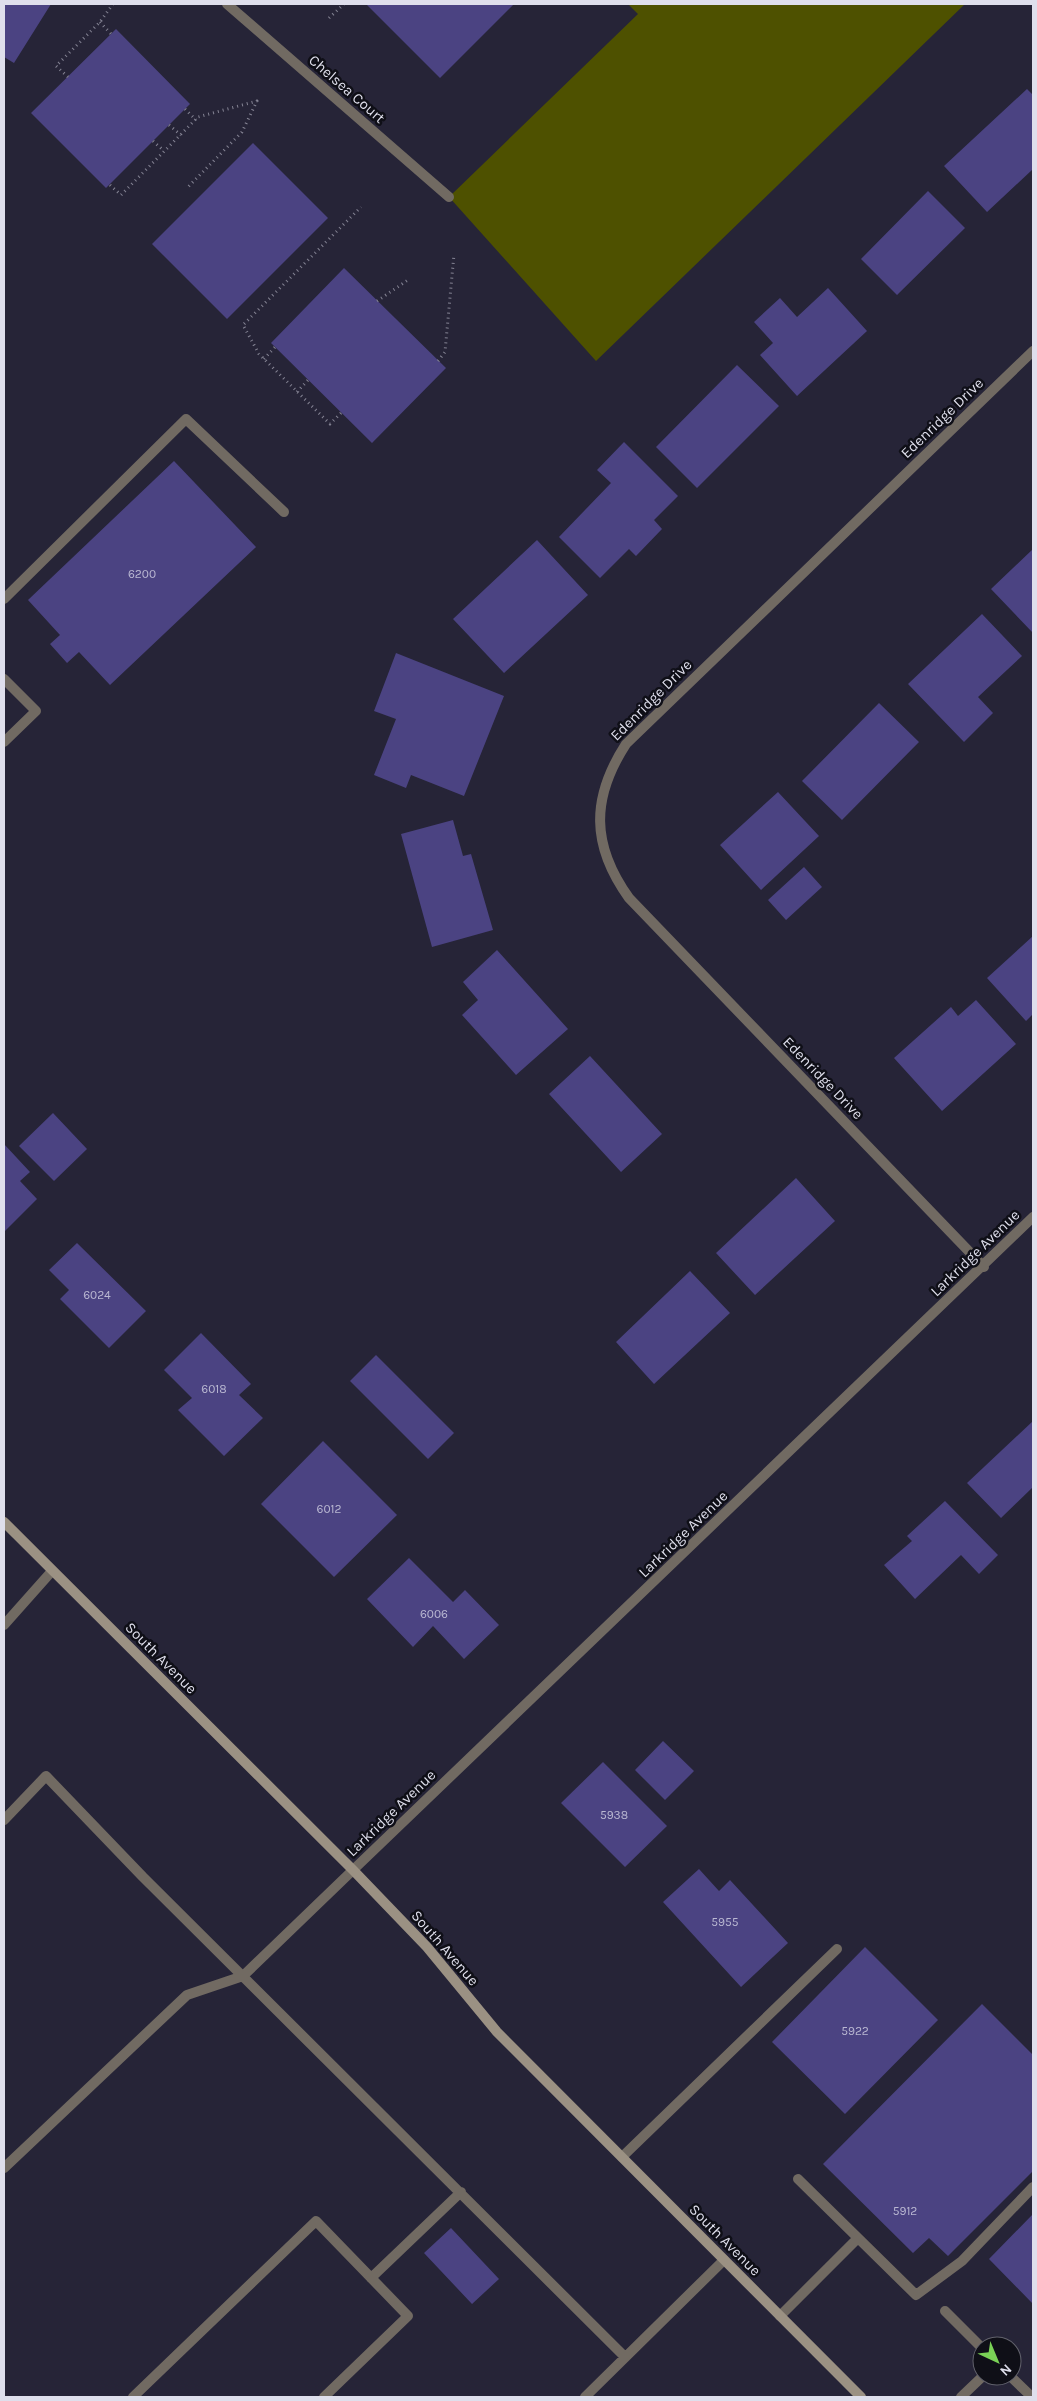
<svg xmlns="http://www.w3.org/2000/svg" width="1037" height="2401" font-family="Karla,sans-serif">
<rect width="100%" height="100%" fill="#262437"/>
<path fill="#4e5100" d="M 628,4 L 965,4 L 596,361 L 449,197 L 638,14 Z"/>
<path fill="#4b4382" d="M 4,4 L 51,4 L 14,63 L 4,57 Z
M 366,4 L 514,4 L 440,78 Z
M 116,29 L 190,104 L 106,188 L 31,113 Z
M 1027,89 L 1033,95 L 1033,169 L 987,212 L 944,166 Z
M 253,143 L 328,218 L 227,319 L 152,244 Z
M 928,191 L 965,228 L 897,295 L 861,259 Z
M 344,268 L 446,368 L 372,443 L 271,343 Z
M 828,288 L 867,331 L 797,396 L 760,355 L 773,343 L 754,322 L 780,298 L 797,317 Z
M 737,365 L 779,406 L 697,488 L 656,447 Z
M 624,442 L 678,496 L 654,520 L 662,529 L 636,556 L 629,549 L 600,578 L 559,537 L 611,483 L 597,470 Z
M 174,461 L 256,547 L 110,685 L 79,652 L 67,663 L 50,644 L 60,635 L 28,600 Z
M 537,540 L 588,595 L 504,673 L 453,619 Z
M 1033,549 L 1033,633 L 991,589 Z
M 982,614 L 1022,656 L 978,697 L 993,713 L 964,742 L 908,684 Z
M 396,653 L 504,696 L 464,796 L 411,775 L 406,788 L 374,775 L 396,719 L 374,711 Z
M 879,703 L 919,742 L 842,820 L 802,781 Z
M 778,792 L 819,836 L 761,890 L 720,845 Z
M 453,820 L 463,856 L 471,854 L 493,930 L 432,947 L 401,834 Z
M 804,867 L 822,887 L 786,920 L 768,900 Z
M 1033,936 L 1033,1014 L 1026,1021 L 987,978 Z
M 497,950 L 568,1029 L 516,1075 L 462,1015 L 478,1000 L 463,982 Z
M 976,1000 L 1016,1044 L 942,1111 L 894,1058 L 951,1007 L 958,1016 Z
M 590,1056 L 662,1134 L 621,1172 L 549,1094 Z
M 53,1113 L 87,1149 L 54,1181 L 19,1146 Z
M 4,1144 L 30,1172 L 20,1181 L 37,1199 L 4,1232 Z
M 796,1178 L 835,1221 L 755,1295 L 716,1253 Z
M 77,1243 L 146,1311 L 109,1348 L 60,1299 L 69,1290 L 49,1270 Z
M 690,1271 L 730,1313 L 654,1384 L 616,1342 Z
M 201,1333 L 251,1384 L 239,1395 L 263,1418 L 224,1456 L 178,1410 L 192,1398 L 164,1370 Z
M 376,1355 L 454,1433 L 428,1459 L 350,1381 Z
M 1033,1421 L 1033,1487 L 1001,1518 L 967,1483 Z
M 323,1441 L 397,1515 L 334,1577 L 261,1504 Z
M 945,1501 L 998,1555 L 979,1574 L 961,1555 L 915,1599 L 884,1565 L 912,1541 L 907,1536 Z
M 409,1558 L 453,1602 L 465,1590 L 499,1625 L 464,1659 L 433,1626 L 413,1647 L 367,1599 Z
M 663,1741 L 694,1771 L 665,1800 L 635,1770 Z
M 603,1762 L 667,1826 L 625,1867 L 561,1803 Z
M 699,1869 L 719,1891 L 730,1880 L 788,1943 L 741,1987 L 663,1902 Z
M 865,1947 L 938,2020 L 845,2114 L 772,2042 Z
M 982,2004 L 1033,2055 L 1033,2171 L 948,2256 L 929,2238 L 913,2253 L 823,2164 Z
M 1033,2214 L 1033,2304 L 989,2259 Z
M 451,2228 L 499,2279 L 472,2304 L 424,2253 Z"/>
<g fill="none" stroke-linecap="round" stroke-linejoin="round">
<path stroke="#858494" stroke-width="3" stroke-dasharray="1 4" stroke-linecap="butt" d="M 329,18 L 344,4
M 100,22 L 111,34
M 68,77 L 56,66 L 100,22 L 113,4
M 185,109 L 196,120
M 169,125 L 181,135
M 153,141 L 164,151
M 110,185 L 121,195 L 198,117 L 257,101 L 242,132 L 187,188
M 377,301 L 408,280
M 264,359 L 275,347
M 438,361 L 445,352 L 454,254
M 297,392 L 308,380
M 341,413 L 330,424 L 259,354 L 243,325 L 361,207"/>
<path stroke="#716a62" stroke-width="10" d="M 227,4 L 449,197
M 4,599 L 186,419 L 284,512
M 4,679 L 36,711 L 4,742
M 4,1625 L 52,1571
M 4,1820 L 46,1776 L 143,1877 L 625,2357
M 622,2157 L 837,1949
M 4,2168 L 187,1995 L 243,1976 L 353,1870
M 798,2179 L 916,2295 L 962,2261 L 1033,2187
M 371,2278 L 461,2192
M 945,2311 L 982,2348
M 780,2316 L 858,2238
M 1010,2376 L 1032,2397
M 133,2397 L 316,2221 L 408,2316 L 324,2397
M 585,2397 L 724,2260
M 961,2397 L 983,2376"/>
<path stroke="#716a62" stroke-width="10" d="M 984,1267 L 629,898 C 591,845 591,798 626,744 L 1033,351
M 353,1870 L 1033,1217"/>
<path stroke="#9b9183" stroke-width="10" d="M 4,1522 L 353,1870 L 427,1947 L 497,2032 L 861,2397"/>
</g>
<g text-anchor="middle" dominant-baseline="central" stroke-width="5" stroke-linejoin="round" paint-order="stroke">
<g font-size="12" fill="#bab8d2">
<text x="142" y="574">6200</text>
<text x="97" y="1295">6024</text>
<text x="214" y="1389">6018</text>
<text x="329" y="1509">6012</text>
<text x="434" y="1614">6006</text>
<text x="614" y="1815">5938</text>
<text x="725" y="1922">5955</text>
<text x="855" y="2031">5922</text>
<text x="905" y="2211">5912</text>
</g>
<g font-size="15" fill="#dfdfec" stroke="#0f0f17">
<text transform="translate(347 89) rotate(41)">Chelsea Court</text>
<text transform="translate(942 418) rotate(-44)">Edenridge Drive</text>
<text transform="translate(651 700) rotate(-45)">Edenridge Drive</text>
<text transform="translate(823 1078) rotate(46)">Edenridge Drive</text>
<text transform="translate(975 1253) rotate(-44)">Larkridge Avenue</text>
<text transform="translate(683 1534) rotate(-44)">Larkridge Avenue</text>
<text transform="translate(161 1658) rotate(45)">South Avenue</text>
<text transform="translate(391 1813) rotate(-44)">Larkridge Avenue</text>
<text transform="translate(445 1948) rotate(49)">South Avenue</text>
<text transform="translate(725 2240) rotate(45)">South Avenue</text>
</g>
</g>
<rect width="1037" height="2401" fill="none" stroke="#dfdfec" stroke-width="10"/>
<g transform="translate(997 2361) rotate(136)"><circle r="24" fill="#0f0f17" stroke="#62626c"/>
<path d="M0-4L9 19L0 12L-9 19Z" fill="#7ad156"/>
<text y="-8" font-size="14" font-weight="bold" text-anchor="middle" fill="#dfdfec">N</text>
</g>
</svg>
